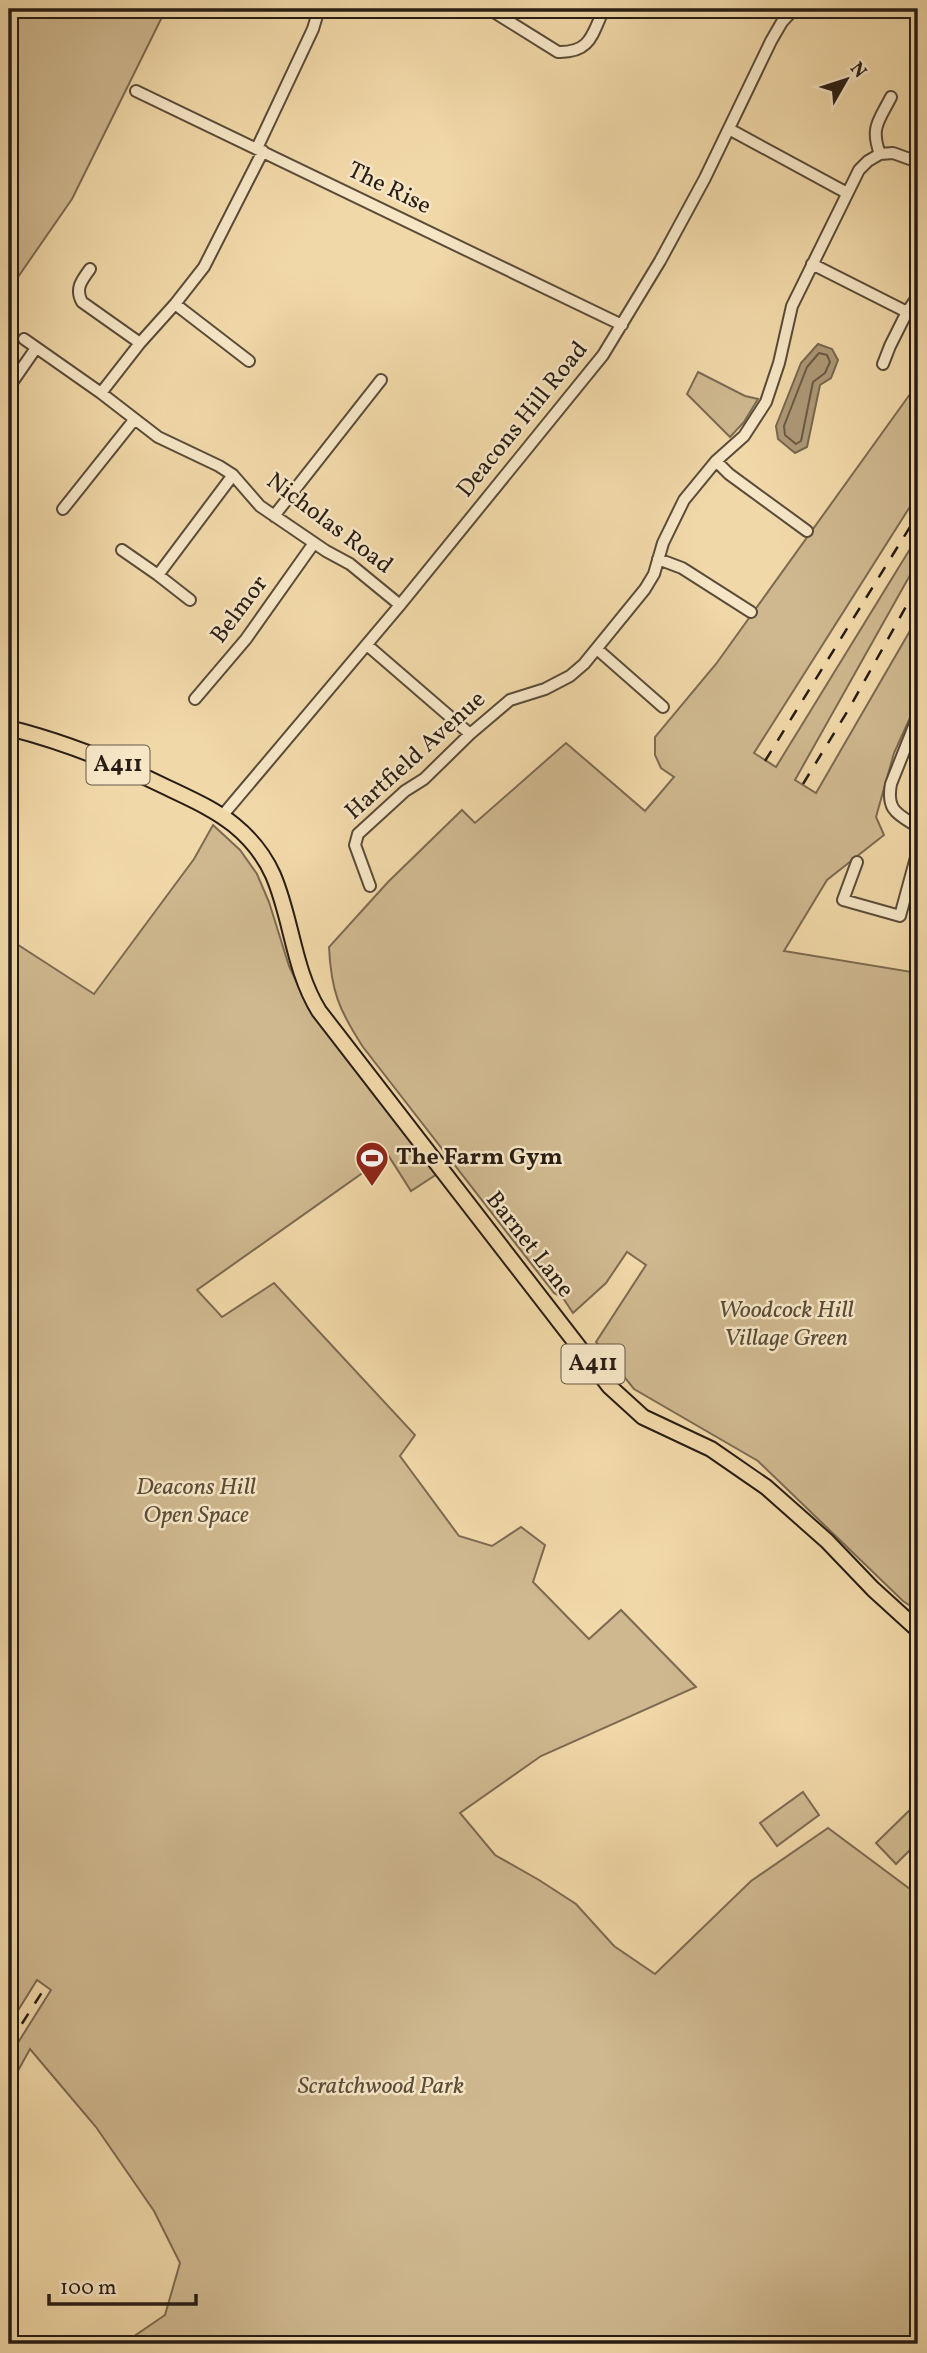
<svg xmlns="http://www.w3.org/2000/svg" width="927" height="2353" font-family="Vollkorn,serif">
<rect width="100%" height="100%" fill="#f1d8a8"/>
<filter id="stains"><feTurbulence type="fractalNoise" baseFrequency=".00286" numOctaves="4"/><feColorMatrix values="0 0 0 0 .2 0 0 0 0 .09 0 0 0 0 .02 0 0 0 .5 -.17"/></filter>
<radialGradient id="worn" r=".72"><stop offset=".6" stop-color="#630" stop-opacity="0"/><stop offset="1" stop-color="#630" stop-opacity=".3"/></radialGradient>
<path fill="#cfb88f" stroke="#7c6a52" stroke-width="2" d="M 9,9 L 166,9 L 72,199 L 9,290 Z
M 698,372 L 745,396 L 758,399 L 744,422 L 730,437 L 687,394 Z
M 918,383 L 918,494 L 754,753 L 776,767 L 918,536 L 918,561 L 795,780 L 816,793 L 918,617 L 918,700 L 894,753 L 876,817 L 884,835 L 827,880 L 784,951 L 918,973 L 918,1611 L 903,1601 L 758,1461 L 634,1389 L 596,1342 L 646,1265 L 627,1252 L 606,1283 L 573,1313 L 563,1298 L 554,1293 L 363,1047 C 339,1010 331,991 329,947 L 388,882 L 462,810 L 475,823 L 566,743 L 645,811 L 674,777 L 661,768 L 655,755 L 655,737 L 716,664 Z
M 213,825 L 240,850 L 257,874 L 269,902 L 289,966 L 309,1009 L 437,1174 L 411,1191 L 388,1155 L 197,1290 L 222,1317 L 274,1283 L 415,1435 L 400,1456 L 459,1536 L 492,1546 L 521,1527 L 545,1545 L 533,1582 L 589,1639 L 621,1610 L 696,1687 L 541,1756 L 460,1813 L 495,1855 L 539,1880 L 576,1904 L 614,1946 L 655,1974 L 751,1881 L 828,1828 L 918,1895 L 918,2344 L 128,2344 L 133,2337 L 165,2315 L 180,2263 L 154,2211 L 96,2127 L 30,2049 L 9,2087 L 9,2057 L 51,1990 L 37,1980 L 9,2025 L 9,1974 L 15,1964 L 9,1960 L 9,939 L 94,994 L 194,859 Z
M 803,1792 L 819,1815 L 777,1846 L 760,1823 Z
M 916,1804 L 918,1806 L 918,1842 L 896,1864 L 876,1843 Z"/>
<path fill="#ad9876" stroke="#78674f" stroke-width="2" d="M 818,344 L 832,349 L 838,360 L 831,378 L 820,385 L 807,447 L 795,453 L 778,439 L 776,426 L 801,363 Z"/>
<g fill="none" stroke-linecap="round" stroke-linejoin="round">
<path stroke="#6a5a45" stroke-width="2" d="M 819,353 L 827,355 L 830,362 L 825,373 L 813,382 L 801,441 L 796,444 L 785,435 L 784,426 L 807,367 Z"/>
<defs>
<path id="minor" d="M 489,9 L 558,52 C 591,53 592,34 604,9
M 136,91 L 622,325
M 729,129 L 847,193
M 257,148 L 313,29 L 319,9
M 880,154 L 893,153 L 918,162
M 812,264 L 907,312 L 918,296
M 90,269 C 81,281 75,289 82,302 L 140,343
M 175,304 L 249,361
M 24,339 L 101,393 L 158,437 L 219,466 L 233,475 L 260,506 L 326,551 L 350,564 L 400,605
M 883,364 L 890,346 L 907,312
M 9,387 L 36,348
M 101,393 L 140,343 L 175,304 L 204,267 L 263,151
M 716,461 L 729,474 L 807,531
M 63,509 L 134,420
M 274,516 L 381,380
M 122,550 L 158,575 L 233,475
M 658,559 L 682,568 L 751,612
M 158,575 L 190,600
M 367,645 L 470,734
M 597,649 L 663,707
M 195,699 L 246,639 L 314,543
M 918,716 L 891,784 C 886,811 898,814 918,827
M 222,816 L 400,605 L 603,355 L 660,261 L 705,178 L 771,41 L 782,22 L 794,9
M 857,862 L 843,900 L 900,916 L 918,850
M 370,886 L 355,845 L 358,834 L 405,791 L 424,779 L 470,734 L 510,700 L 545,689 L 570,676 L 584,664 L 645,589 L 654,574 L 663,543 L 684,500 L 716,461 L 744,436 L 766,402 L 779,363 L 792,306 L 859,170 L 868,161 L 880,154 C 870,127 879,121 891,97"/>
<path id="major" d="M 9,728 C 65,742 117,763 168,788 C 191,799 214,809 234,825 C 250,838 264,855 273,875 C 292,919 293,969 319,1011 L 609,1386 L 643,1417 L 711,1449 L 766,1487 L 827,1541 L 873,1589 L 918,1630"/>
</defs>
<use href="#minor" stroke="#5a4c39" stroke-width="14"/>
<use href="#major" stroke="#281d14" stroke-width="18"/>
<use href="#minor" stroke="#f6e6c6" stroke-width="10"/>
<use href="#major" stroke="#f1d8a8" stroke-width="14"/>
<path stroke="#281d14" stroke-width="2.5" stroke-dasharray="12 12" stroke-linecap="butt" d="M 765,761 L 918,514
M 803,784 L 850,707 L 918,585
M 9,1964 L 10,1961
M 9,2044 L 46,1986"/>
</g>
<defs>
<symbol id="stadium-pin" viewBox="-11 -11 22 30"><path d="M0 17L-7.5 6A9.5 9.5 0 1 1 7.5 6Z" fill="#8f2418" stroke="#f6e6c6"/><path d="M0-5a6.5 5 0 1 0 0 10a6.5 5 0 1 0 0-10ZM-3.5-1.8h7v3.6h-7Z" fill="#fff"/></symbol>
</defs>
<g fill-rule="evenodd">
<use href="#stadium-pin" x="353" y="1139" width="38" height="52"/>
</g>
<g text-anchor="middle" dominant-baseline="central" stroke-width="5" stroke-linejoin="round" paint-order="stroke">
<g fill="#f6e6c6" stroke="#665949" stroke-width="2">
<rect x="86.5" y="745.5" width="63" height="39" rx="5"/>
<rect x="561.5" y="1344.5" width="63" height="39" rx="5"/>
</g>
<g font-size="23" font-weight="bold" fill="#281d14">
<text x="118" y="765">A411</text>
<text x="593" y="1364">A411</text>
</g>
<g font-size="24" fill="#281d14" stroke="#f6e6c6">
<text transform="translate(389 189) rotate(26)">The Rise</text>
<text transform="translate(523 420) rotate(-51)">Deacons Hill Road</text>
<text transform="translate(329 524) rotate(37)">Nicholas Road</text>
<text transform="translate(240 610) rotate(-53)">Belmor</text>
<text transform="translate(416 756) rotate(-42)">Hartfield Avenue</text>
<text transform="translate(529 1245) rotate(52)">Barnet Lane</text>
</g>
<g font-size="24" font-weight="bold" fill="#281d14" stroke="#f6e6c6" text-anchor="start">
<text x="396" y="1158">The Farm Gym</text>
</g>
<g font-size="24" font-style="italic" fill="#5a4c39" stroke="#f6e6c6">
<text x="786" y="1311">Woodcock Hill<tspan x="786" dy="28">Village Green</tspan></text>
<text x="196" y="1488">Deacons Hill<tspan x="196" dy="28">Open Space</tspan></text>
<text x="381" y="2087">Scratchwood Park</text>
</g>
</g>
<rect width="927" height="2353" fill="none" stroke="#f1d8a8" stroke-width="35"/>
<rect x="10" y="10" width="906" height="2332" fill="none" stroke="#281d14" stroke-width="3.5"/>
<rect x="18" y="18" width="892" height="2318" fill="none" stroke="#281d14" stroke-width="2"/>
<g transform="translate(846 80) rotate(51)" stroke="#f6e6c6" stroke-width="5" paint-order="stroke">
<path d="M0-5L12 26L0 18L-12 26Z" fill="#281d14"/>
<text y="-10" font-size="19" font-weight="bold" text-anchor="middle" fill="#281d14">N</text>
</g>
<path d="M49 2294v10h147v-10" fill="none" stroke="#281d14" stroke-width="3.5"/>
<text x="60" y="2294" font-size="21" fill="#281d14" stroke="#f6e6c6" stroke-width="5" paint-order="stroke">100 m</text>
<rect width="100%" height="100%" filter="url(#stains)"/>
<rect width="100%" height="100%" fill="url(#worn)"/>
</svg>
